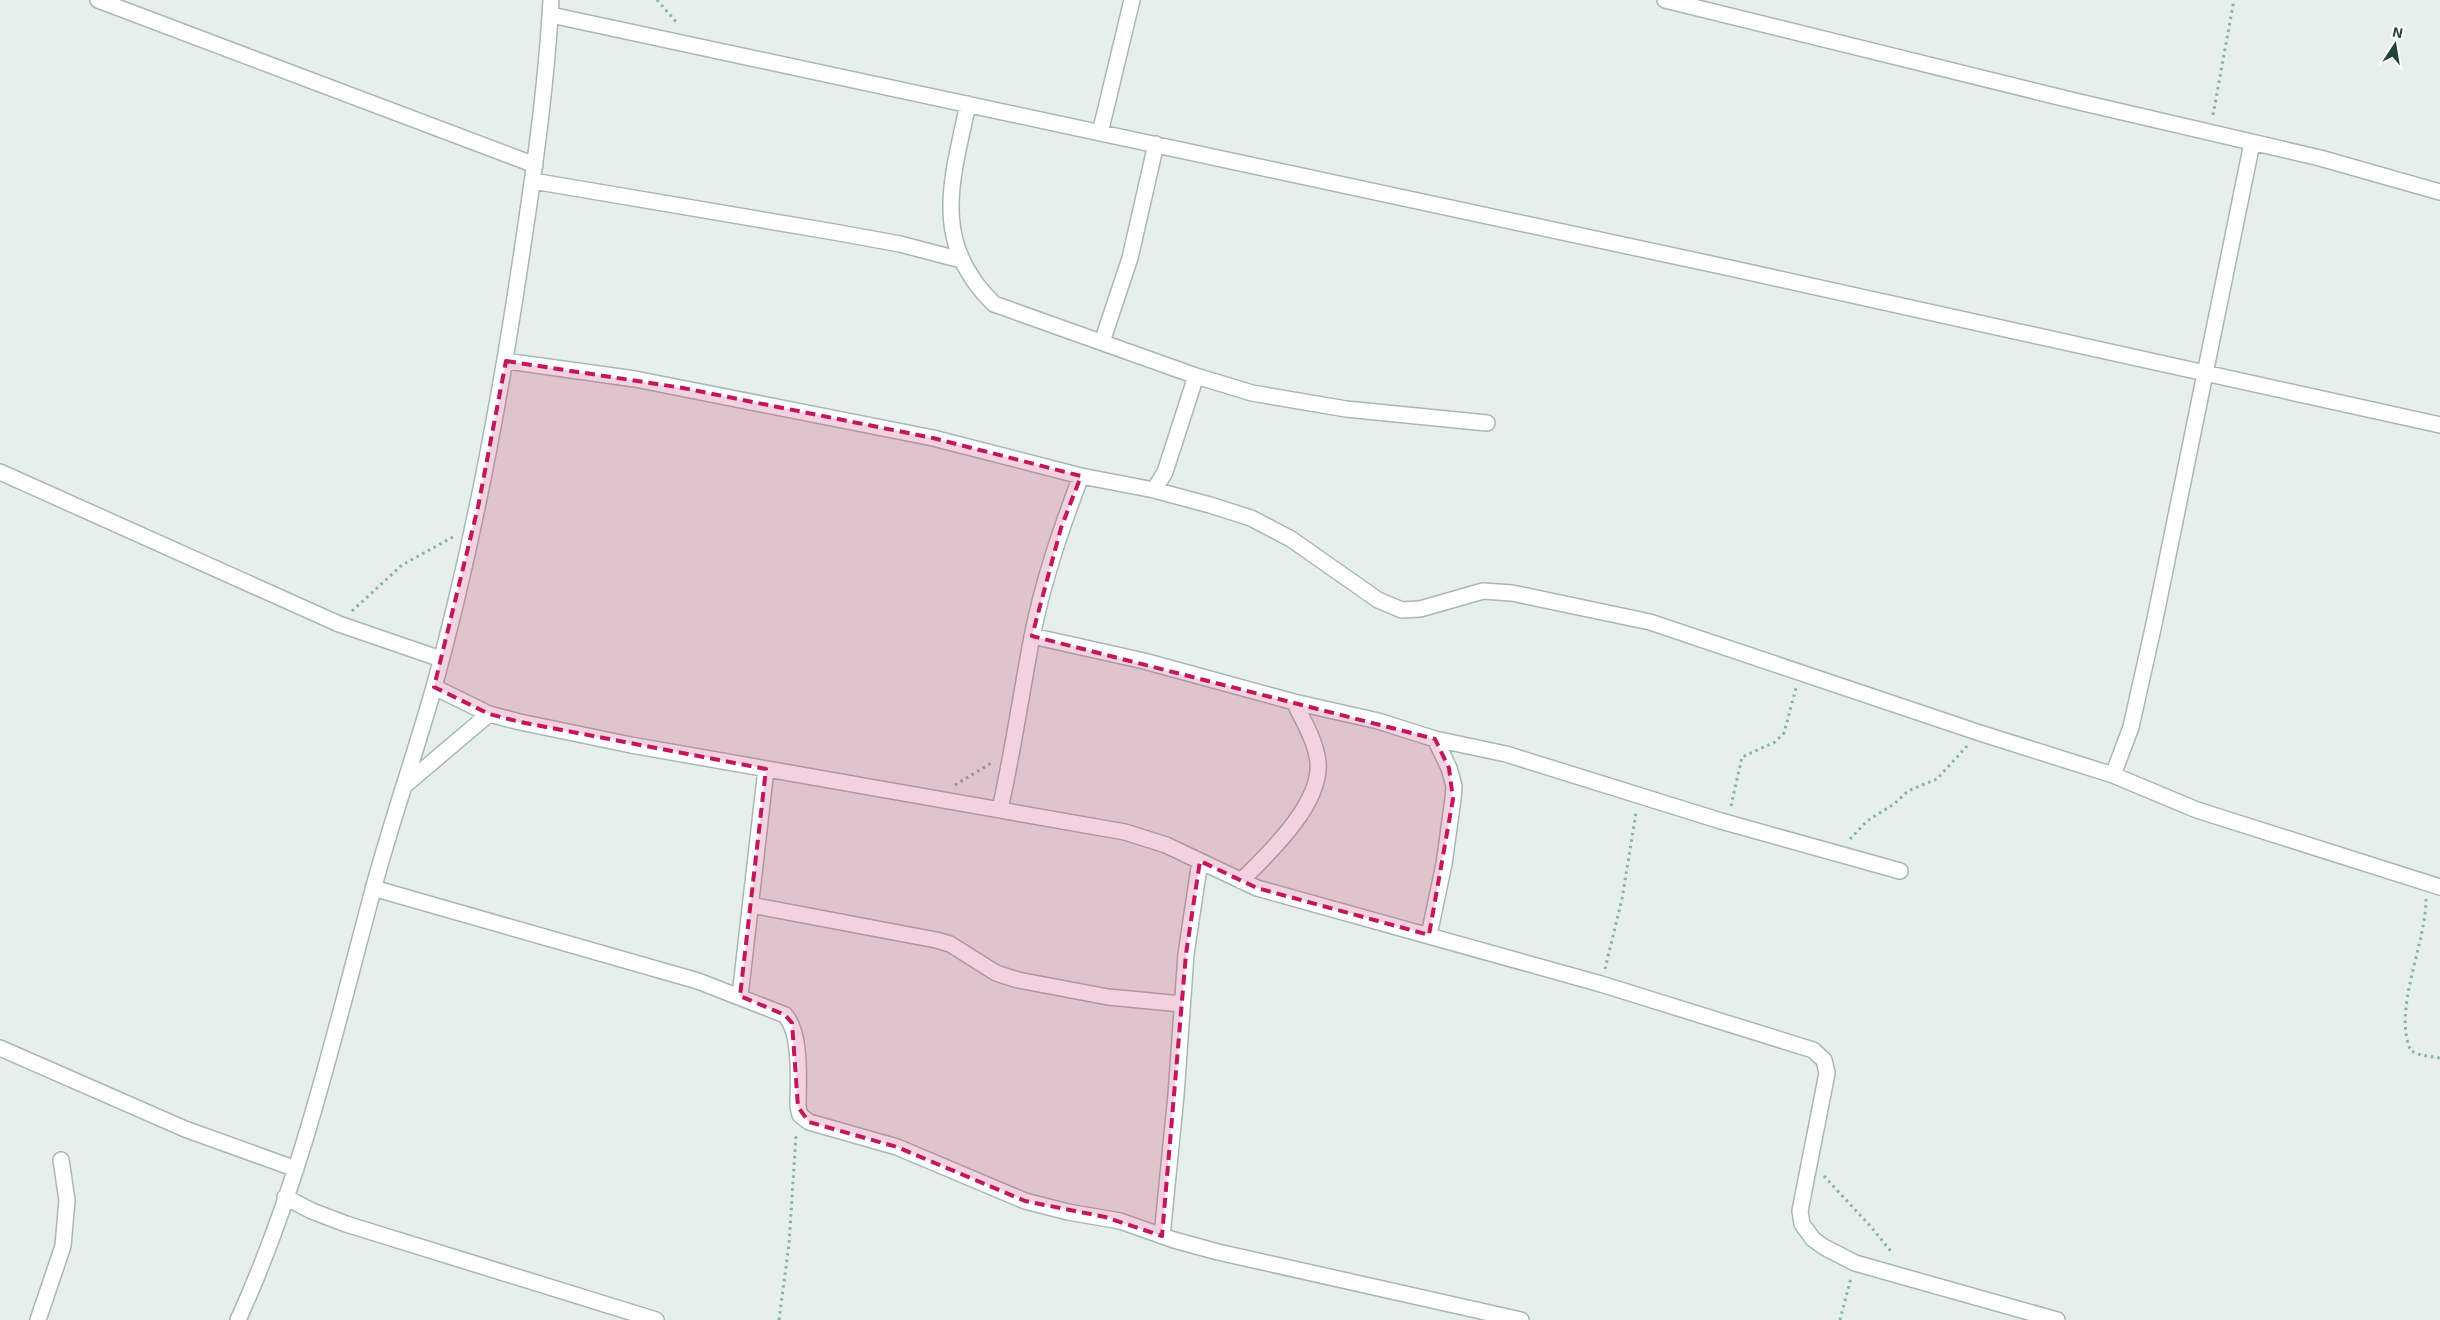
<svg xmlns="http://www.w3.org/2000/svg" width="2440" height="1320" font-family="'Exo 2',sans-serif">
<rect width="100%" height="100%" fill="#e6efeb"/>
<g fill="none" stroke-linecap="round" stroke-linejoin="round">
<defs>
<path id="street" d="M 98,0 L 535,165
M 1665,0 L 2075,101 L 2320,158 L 2440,192
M 551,15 L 1730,268 L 2440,425
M 968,104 C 952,180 930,242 994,304 L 1196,376 L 1252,393 L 1346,409 L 1487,423
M 1100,133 L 1132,0
M 533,181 L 834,232 L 900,244 L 961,260
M 1102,342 L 1130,258 L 1156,144
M 506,361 L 635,379 L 933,438 L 1081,476 L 1154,490 L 1210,505 L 1251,518 L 1291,539 L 1378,600 L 1402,610 L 1420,609 L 1483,591 L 1512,593 L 1650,622 L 1980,733 L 2113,775 L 2197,810 L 2440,887
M 0,472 L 339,624 L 441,659
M 1154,490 L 1165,472 L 1196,376
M 1032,636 L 1144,661 L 1294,702 L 1378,721 L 1435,739 L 1506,754 L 1721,821 L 1900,871
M 434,687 L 489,714 L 520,722 L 631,745 L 1125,832 L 1166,845 L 1257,888 L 1601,984 L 1813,1050 L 1824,1060 L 1827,1073 L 1800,1211 L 1802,1224 L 1813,1239 L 1824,1247 L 1855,1263 L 2057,1320
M 2113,775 L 2131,727 L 2154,624 L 2252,143
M 404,786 L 489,714
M 1000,809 C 1013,752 1021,694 1032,637 C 1043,581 1061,529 1081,476
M 1241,881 C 1268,854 1322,804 1318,762 C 1316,742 1303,720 1294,702
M 373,888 L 698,981 L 785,1015 C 802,1034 798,1082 798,1107 L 800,1115 L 809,1122 L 897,1147 L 1025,1201 L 1068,1212 L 1120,1221 L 1174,1240 L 1218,1252 L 1521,1320
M 751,905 L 936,940 L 950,944 L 996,973 L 1018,980 L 1108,997 L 1182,1004
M 1429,935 L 1444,864 L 1453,799 L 1454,786 L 1449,768 L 1435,739
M 740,996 L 766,769
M 0,1048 L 185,1129 L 296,1169
M 285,1197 L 312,1211 L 346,1224 L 656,1320
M 1162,1236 L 1176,1095 L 1186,954 L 1200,861
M 38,1320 L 63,1246 L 67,1200 L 61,1160
M 238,1320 C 301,1182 334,1035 373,890 C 391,822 415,755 434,687 C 471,553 497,416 518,278 C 532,186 546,93 551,0"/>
</defs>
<use href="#street" stroke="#a8b8b2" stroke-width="18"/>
<path stroke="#86b3a5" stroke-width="3" stroke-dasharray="2.5 4" stroke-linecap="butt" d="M 657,0 L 678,24
M 2213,115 L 2234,0
M 352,611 L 402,565 L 453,537
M 955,785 L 993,762
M 1731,806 L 1742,757 L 1775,742 L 1784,733 L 1796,688
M 1850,839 L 1867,821 L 1894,804 L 1908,791 L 1937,779 L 1967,746
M 2426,899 C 2426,944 2392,1011 2411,1051 L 2421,1055 L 2440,1058
M 1605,969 L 1622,899 L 1636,813
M 1824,1176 L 1872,1228 L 1893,1254
M 779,1320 L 789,1244 L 796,1135
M 1840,1320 L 1851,1278"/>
<use href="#street" stroke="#fff" stroke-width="15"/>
</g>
<path fill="#c2185b" fill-opacity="0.2" stroke="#c2185b" stroke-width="4" stroke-dasharray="10 6" stroke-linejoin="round" d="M 506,361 L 683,388 L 933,438 L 1081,476 L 1061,528 L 1032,636 L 1435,739 L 1449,768 L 1453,799 L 1429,935 L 1257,888 L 1200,861 L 1186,954 L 1162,1236 L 1105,1217 L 1025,1201 L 897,1147 L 809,1122 L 798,1107 L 792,1023 L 785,1015 L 740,996 L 766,769 L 520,722 L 489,714 L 434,687 L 478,507 Z"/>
<g transform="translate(2395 45) rotate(12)" stroke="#f7fbf9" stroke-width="4" paint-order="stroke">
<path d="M0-4L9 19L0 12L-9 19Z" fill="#24423a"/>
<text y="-8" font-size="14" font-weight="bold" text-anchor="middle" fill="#24423a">N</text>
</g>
</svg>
